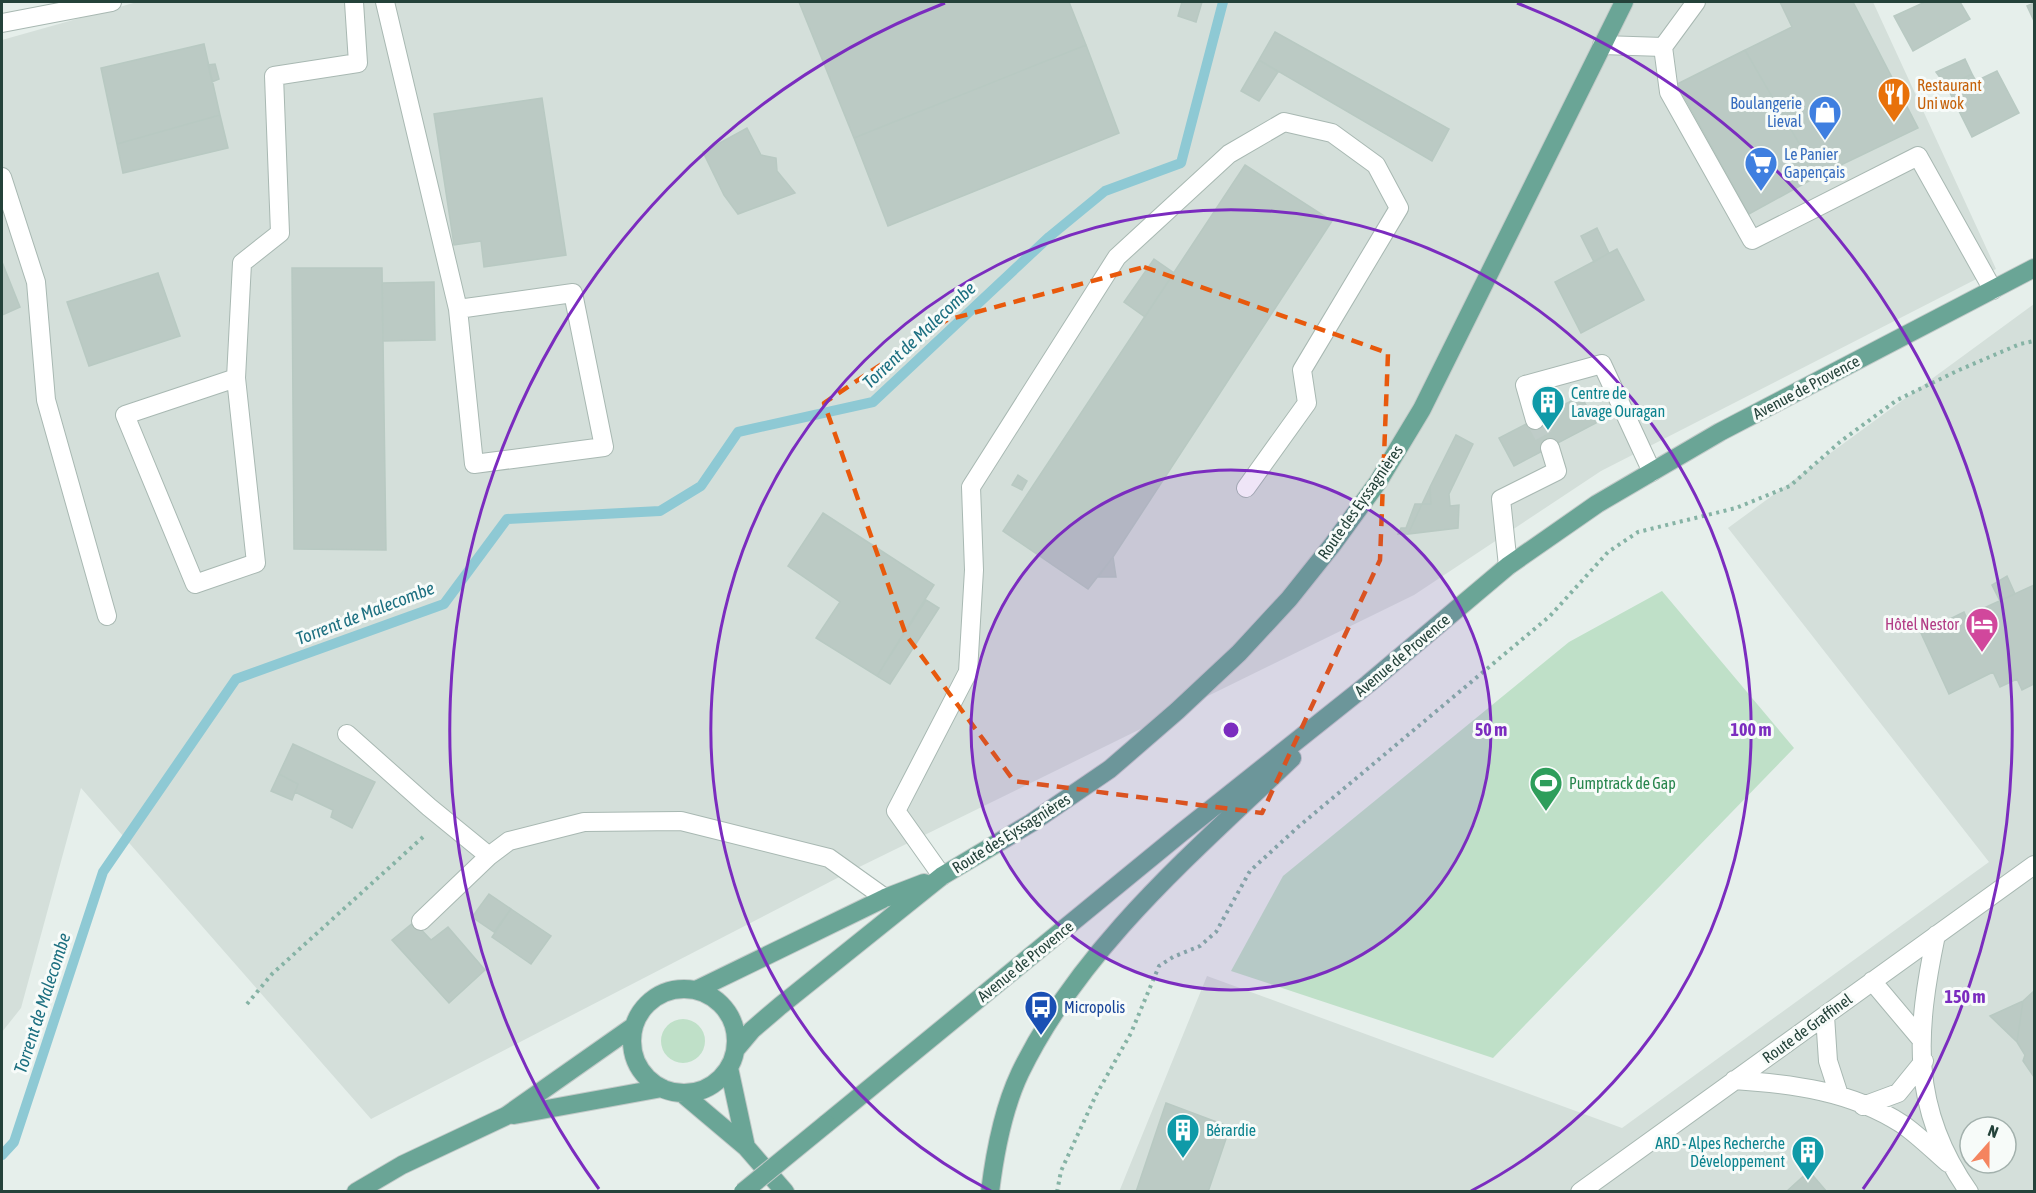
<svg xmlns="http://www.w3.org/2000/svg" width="2036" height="1193" font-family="'Asap Condensed',sans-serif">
<rect width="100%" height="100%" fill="#e6efeb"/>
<path fill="#d4dfda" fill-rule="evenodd" d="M 137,2 L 1873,2 L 1996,269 L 1601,471 L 1414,595 L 847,873 L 371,1119 L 81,788 L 21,1008 L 2,1032 L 2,40 Z
M 2034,304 L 2034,1191 L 1119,1192 L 1207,976 L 1622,1128 L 1989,862 L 1728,528 ZM 1970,1127 L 2006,1127 L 2006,1163 L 1970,1163 Z"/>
<path fill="#bfe0c8" d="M 1662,591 L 1794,748 L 1493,1058 L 1231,971 L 1283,876 L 1569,642 Z
M661 1041a22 22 0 1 1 44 0a22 22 0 1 1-44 0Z"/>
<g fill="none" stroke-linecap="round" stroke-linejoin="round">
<path stroke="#8ec9d4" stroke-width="10" d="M 2,1155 L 14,1142 L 103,872 L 236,679 L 444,604 L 507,519 L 660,511 L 701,486 L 738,432 L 873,402 L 1049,237 L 1105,191 L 1181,163 L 1223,2"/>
</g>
<path fill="#bbcac4" stroke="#b8c9c2" stroke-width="1.5" d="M 799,2 L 1069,2 L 1086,45 L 854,138 Z
M 1182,2 L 1202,2 L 1196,22 L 1178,16 Z
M 1780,2 L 1853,2 L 1918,128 L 1818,176 L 1745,50 L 1792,27 Z
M 1925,2 L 1960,2 L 1970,19 L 1913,51 L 1894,16 Z
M 2034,3 L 2034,21 L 2027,6 Z
M 1275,32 L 1449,129 L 1432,161 L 1259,60 Z
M 204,44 L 220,115 L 117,144 L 101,68 Z
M 1086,45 L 1119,133 L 888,226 L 854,138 Z
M 1745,50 L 1818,176 L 1749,214 L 1677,84 Z
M 1965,59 L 1972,74 L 1947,87 L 1936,72 Z
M 1259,60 L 1278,72 L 1259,101 L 1241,91 Z
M 215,64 L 219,79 L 212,82 L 208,65 Z
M 1997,71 L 2019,113 L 1972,137 L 1947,87 L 1972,74 L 1976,81 Z
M 542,98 L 566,255 L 484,267 L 481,241 L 454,245 L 434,114 Z
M 220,115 L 228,148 L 123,173 L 117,144 Z
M 747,128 L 761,155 L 776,158 L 777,171 L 795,193 L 738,214 L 724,195 L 703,152 Z
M 1245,165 L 1332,221 L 1113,557 L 1088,589 L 1003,531 Z
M 1597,228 L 1609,253 L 1594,262 L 1581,236 Z
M 1617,249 L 1644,300 L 1581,333 L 1555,282 Z
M 1154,259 L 1174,273 L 1145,317 L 1124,302 Z
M 2,262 L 20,307 L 2,315 Z
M 292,268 L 382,268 L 386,550 L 294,549 Z
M 158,273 L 180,336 L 89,366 L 67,302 Z
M 434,282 L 435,340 L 383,341 L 382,283 Z
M 1581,396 L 1596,423 L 1514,466 L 1499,438 Z
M 1456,435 L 1473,444 L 1449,494 L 1450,506 L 1459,505 L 1458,528 L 1408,534 L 1422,504 L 1431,504 L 1430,487 Z
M 1018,475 L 1027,481 L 1022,490 L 1012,485 Z
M 1430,487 L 1431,504 L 1422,504 Z
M 1415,504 L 1422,504 L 1408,534 L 1398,534 L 1401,528 L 1406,528 Z
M 823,513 L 934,585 L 877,676 L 816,638 L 840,602 L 788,566 Z
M 1113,557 L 1116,577 L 1098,577 Z
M 2007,576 L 2015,594 L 2000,601 L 1992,585 Z
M 2034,585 L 2034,684 L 2022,690 L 2017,679 L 2000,687 L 1993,672 L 1949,694 L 1921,633 L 1964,612 L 1968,621 L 1984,614 L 1982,609 Z
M 926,600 L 939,608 L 890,684 L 877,676 Z
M 293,744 L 375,782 L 352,828 L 331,817 L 333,810 L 295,792 L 298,784 L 279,774 Z
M 279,774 L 298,784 L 292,800 L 271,791 Z
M 489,894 L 511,909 L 494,932 L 472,917 Z
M 511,909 L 551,936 L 531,964 L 492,937 Z
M 414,922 L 431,940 L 448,927 L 485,970 L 449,1003 L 392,940 Z
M 2034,991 L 2034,1077 L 2023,1061 L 2025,1055 L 2017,1042 L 2023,1001 Z
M 2023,1001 L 2017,1042 L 1990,1016 Z
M 1166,1103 L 1230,1127 L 1208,1192 L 1136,1192 Z
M 1809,1171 L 1827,1192 L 1786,1192 Z"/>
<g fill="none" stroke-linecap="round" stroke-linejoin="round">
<path stroke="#bfccc8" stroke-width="18" stroke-dasharray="18 9" stroke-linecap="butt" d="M 1535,420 L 1550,448"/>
<defs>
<path id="minor" d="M 385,2 L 458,309 L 474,464 L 604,447 L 573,293 L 458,309
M 1696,2 L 1663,47 L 1669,92 L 1752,240 L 1918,156 L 1993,290
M 2,23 L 112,2
M 1602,45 L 1663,47
M 2,177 L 36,282 L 46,400 L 107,616
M 236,378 L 125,415 L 195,584 L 256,563 L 236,378 L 242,263 L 280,233 L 274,76 L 358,63 L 354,2
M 1535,420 L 1525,385 L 1602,364 L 1652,472
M 1508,566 L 1501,499 L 1557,471 L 1550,448
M 347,734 L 429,807 L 489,856
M 942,876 L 896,811 L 968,672 L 974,570 L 971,487 L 1117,257 L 1229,154 L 1284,122 L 1332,133 L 1376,165 L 1399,208 L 1302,370 L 1307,403 L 1246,488
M 421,921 L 489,856 L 509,841 L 584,822 L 681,821 L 829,858 L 885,898
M 1936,935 C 1916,1031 1909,1107 1969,1192
M 1872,981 L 1920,1038
M 1825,1016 L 1828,1061 L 1839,1095
M 1734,1080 C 1793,1084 1851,1091 1902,1124 C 1918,1135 1933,1150 1948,1163
M 1863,1106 L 1898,1093 L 1924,1061
M 1580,1192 L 2034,865"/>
<path id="major" d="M632 1041a52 52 0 1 1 104 0a52 52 0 1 1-104 0Z
M 696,990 L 885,898 L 924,883
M 736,1049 L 752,1030 L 780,1006 L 942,876 L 1031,823 L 1110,769 L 1177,711 L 1239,653 L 1289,599 L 1333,544 L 1378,482 L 1422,409 L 1624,2
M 729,1068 L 746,1147
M 682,1093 L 746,1147 L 785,1192
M 514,1115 L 662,1088
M 826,1124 L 1181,833 L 1368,684 L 1508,566 L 1597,504 L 1720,432 L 2034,268
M 356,1192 L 402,1165 L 506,1116 L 634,1026
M 990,1192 C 995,1151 1003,1109 1020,1073 C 1081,947 1193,853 1292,758"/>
</defs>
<use href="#minor" stroke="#a8b8b2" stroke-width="20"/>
<use href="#major" stroke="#c2cac8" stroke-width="20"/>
<path stroke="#86b3a5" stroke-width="4" stroke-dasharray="3 4.5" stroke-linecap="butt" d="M 247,1004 L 272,974 L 423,837
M 1057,1192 L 1061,1171 L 1096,1095 L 1131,1033 L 1159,966 L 1173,957 L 1200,946 L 1216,932 L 1250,871 L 1298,827 L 1550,616 L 1608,552 L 1638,532 L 1736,508 L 1790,486 L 1841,441 L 1897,400 L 1959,370 L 2020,344 L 2034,341"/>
<use href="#minor" stroke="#fff" stroke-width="18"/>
<use href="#major" stroke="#6aa596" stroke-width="18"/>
<defs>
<path id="major-bridge" d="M 743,1192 L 826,1124"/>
</defs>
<use href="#major-bridge" stroke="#c2cac8" stroke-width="20" stroke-linecap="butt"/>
<use href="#major-bridge" stroke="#6aa596" stroke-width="18"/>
</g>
<path fill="none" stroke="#e8590c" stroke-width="4.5" stroke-dasharray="12 8" stroke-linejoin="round" d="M 1144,267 L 1388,353 L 1380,560 L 1262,813 L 1014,781 L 906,635 L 824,403 L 947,320 Z"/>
<circle cx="1231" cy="730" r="260" fill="#7b2cbf" fill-opacity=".12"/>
<g fill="none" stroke="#7b2cbf" stroke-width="3">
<circle cx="1231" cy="730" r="260"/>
<path d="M991 1191A520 520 0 1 1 1471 1191"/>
<path d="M599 1189A781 781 0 0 1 945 3M1517 3A781 781 0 0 1 1863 1189"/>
</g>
<defs>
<symbol id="restaurant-pin" viewBox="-11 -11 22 30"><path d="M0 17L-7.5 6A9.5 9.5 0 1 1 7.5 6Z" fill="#e8710a" stroke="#f7fbf9"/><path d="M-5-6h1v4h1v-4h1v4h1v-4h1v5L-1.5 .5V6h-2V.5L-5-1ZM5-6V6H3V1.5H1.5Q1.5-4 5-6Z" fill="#fff"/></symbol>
<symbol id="shop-pin" viewBox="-11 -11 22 30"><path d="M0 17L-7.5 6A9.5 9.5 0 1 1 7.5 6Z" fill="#3f7fe0" stroke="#f7fbf9"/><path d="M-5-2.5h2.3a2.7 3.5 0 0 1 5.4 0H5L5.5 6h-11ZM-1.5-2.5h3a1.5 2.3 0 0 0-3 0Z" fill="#fff"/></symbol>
<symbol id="supermarket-pin" viewBox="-11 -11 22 30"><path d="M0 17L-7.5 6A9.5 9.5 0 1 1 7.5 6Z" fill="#3f7fe0" stroke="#f7fbf9"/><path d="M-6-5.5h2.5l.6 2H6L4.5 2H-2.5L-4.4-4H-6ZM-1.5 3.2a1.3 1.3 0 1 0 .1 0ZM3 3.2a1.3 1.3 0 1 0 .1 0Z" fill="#fff"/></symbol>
<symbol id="building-pin" viewBox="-11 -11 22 30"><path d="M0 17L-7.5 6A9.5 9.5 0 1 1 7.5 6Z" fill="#0f9aa8" stroke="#f7fbf9"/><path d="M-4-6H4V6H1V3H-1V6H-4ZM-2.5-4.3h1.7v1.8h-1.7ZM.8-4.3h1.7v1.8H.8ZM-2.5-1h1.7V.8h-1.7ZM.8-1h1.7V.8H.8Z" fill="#fff"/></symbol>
<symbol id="hotel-pin" viewBox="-11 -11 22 30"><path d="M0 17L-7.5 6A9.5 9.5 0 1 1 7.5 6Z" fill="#d1479c" stroke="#f7fbf9"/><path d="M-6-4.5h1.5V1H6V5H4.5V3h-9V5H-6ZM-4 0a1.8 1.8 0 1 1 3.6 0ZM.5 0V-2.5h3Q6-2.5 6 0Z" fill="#fff"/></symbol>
<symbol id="stadium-pin" viewBox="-11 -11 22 30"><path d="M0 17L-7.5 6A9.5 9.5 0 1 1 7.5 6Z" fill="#2e9e5b" stroke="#f7fbf9"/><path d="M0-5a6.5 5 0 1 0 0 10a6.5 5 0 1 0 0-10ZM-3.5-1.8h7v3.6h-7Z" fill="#fff"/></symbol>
<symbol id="bus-pin" viewBox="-11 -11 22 30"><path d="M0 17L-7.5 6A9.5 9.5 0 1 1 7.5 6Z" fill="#1a4fb4" stroke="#f7fbf9"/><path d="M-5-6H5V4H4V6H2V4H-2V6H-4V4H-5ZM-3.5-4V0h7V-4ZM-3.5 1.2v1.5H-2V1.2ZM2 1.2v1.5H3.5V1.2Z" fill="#fff"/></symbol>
</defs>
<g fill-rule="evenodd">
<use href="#restaurant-pin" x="1875" y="75" width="38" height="52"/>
<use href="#shop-pin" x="1806" y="93" width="38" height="52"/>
<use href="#supermarket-pin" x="1742" y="144" width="38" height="52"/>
<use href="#building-pin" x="1529" y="383" width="38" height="52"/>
<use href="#hotel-pin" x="1963" y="605" width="38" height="52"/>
<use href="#stadium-pin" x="1527" y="764" width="38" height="52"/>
<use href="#bus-pin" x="1022" y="988" width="38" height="52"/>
<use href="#building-pin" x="1164" y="1111" width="38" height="52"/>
<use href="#building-pin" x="1789" y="1133" width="38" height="52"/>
</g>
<g text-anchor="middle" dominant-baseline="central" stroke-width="6" stroke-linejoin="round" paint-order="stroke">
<g font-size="16" fill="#c56008" stroke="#f7fbf9" text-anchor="start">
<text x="1917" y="85">Restaurant<tspan x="1917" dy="18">Uni wok</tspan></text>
</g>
<g font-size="16" fill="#366cbe" stroke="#f7fbf9" text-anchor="end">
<text x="1802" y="103">Boulangerie<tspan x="1802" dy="18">Lieval</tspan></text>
<text x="1784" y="154" text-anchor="start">Le Panier<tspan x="1784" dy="18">Gapençais</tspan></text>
</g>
<g font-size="16" fill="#24423a" stroke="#f7fbf9">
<text transform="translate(1806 387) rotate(-28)">Avenue de Provence</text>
<text transform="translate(1360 502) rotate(-55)">Route des Eyssagnières</text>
<text transform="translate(1402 655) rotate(-40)">Avenue de Provence</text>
<text transform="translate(1011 833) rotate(-32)">Route des Eyssagnières</text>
<text transform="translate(1025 961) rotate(-39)">Avenue de Provence</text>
<text transform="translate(1807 1028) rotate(-36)">Route de Graffinel</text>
</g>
<g font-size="16" fill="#0d838f" stroke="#f7fbf9" text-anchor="start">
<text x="1571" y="393">Centre de<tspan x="1571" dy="18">Lavage Ouragan</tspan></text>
<text x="1206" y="1130">Bérardie</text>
<text x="1785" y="1143" text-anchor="end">ARD - Alpes Recherche<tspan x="1785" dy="18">Développement</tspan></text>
</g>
<g font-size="16" fill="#b23c85" stroke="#f7fbf9" text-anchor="end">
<text x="1959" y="624">Hôtel Nestor</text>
</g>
<g font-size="16" fill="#27864d" stroke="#f7fbf9" text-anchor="start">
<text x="1569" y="783">Pumptrack de Gap</text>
</g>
<g font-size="16" fill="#164399" stroke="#f7fbf9" text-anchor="start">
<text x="1064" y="1007">Micropolis</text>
</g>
<g font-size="18" font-style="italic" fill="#1c6f80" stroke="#f7fbf9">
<text transform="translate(919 335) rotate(-43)">Torrent de Malecombe</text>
<text transform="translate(365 613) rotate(-21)">Torrent de Malecombe</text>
<text transform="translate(42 1003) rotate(-72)">Torrent de Malecombe</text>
</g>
</g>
<circle cx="1231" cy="730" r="9" fill="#7b2cbf" stroke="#f7fbf9" stroke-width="3"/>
<g font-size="18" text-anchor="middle" font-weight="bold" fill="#7b2cbf" stroke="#f7fbf9" stroke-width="6" stroke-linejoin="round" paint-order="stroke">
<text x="1491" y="736">50 m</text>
<text x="1751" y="736">100 m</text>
<text x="1965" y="1003">150 m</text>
</g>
<rect width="2036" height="1193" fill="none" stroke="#24423a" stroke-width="6"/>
<g transform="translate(1988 1145) rotate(21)"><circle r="28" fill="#f7fbf9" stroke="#a3b1ad" stroke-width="1.5"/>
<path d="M0-4.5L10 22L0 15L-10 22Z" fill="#f4845f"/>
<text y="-9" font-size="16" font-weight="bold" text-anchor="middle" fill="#24423a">N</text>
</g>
</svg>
